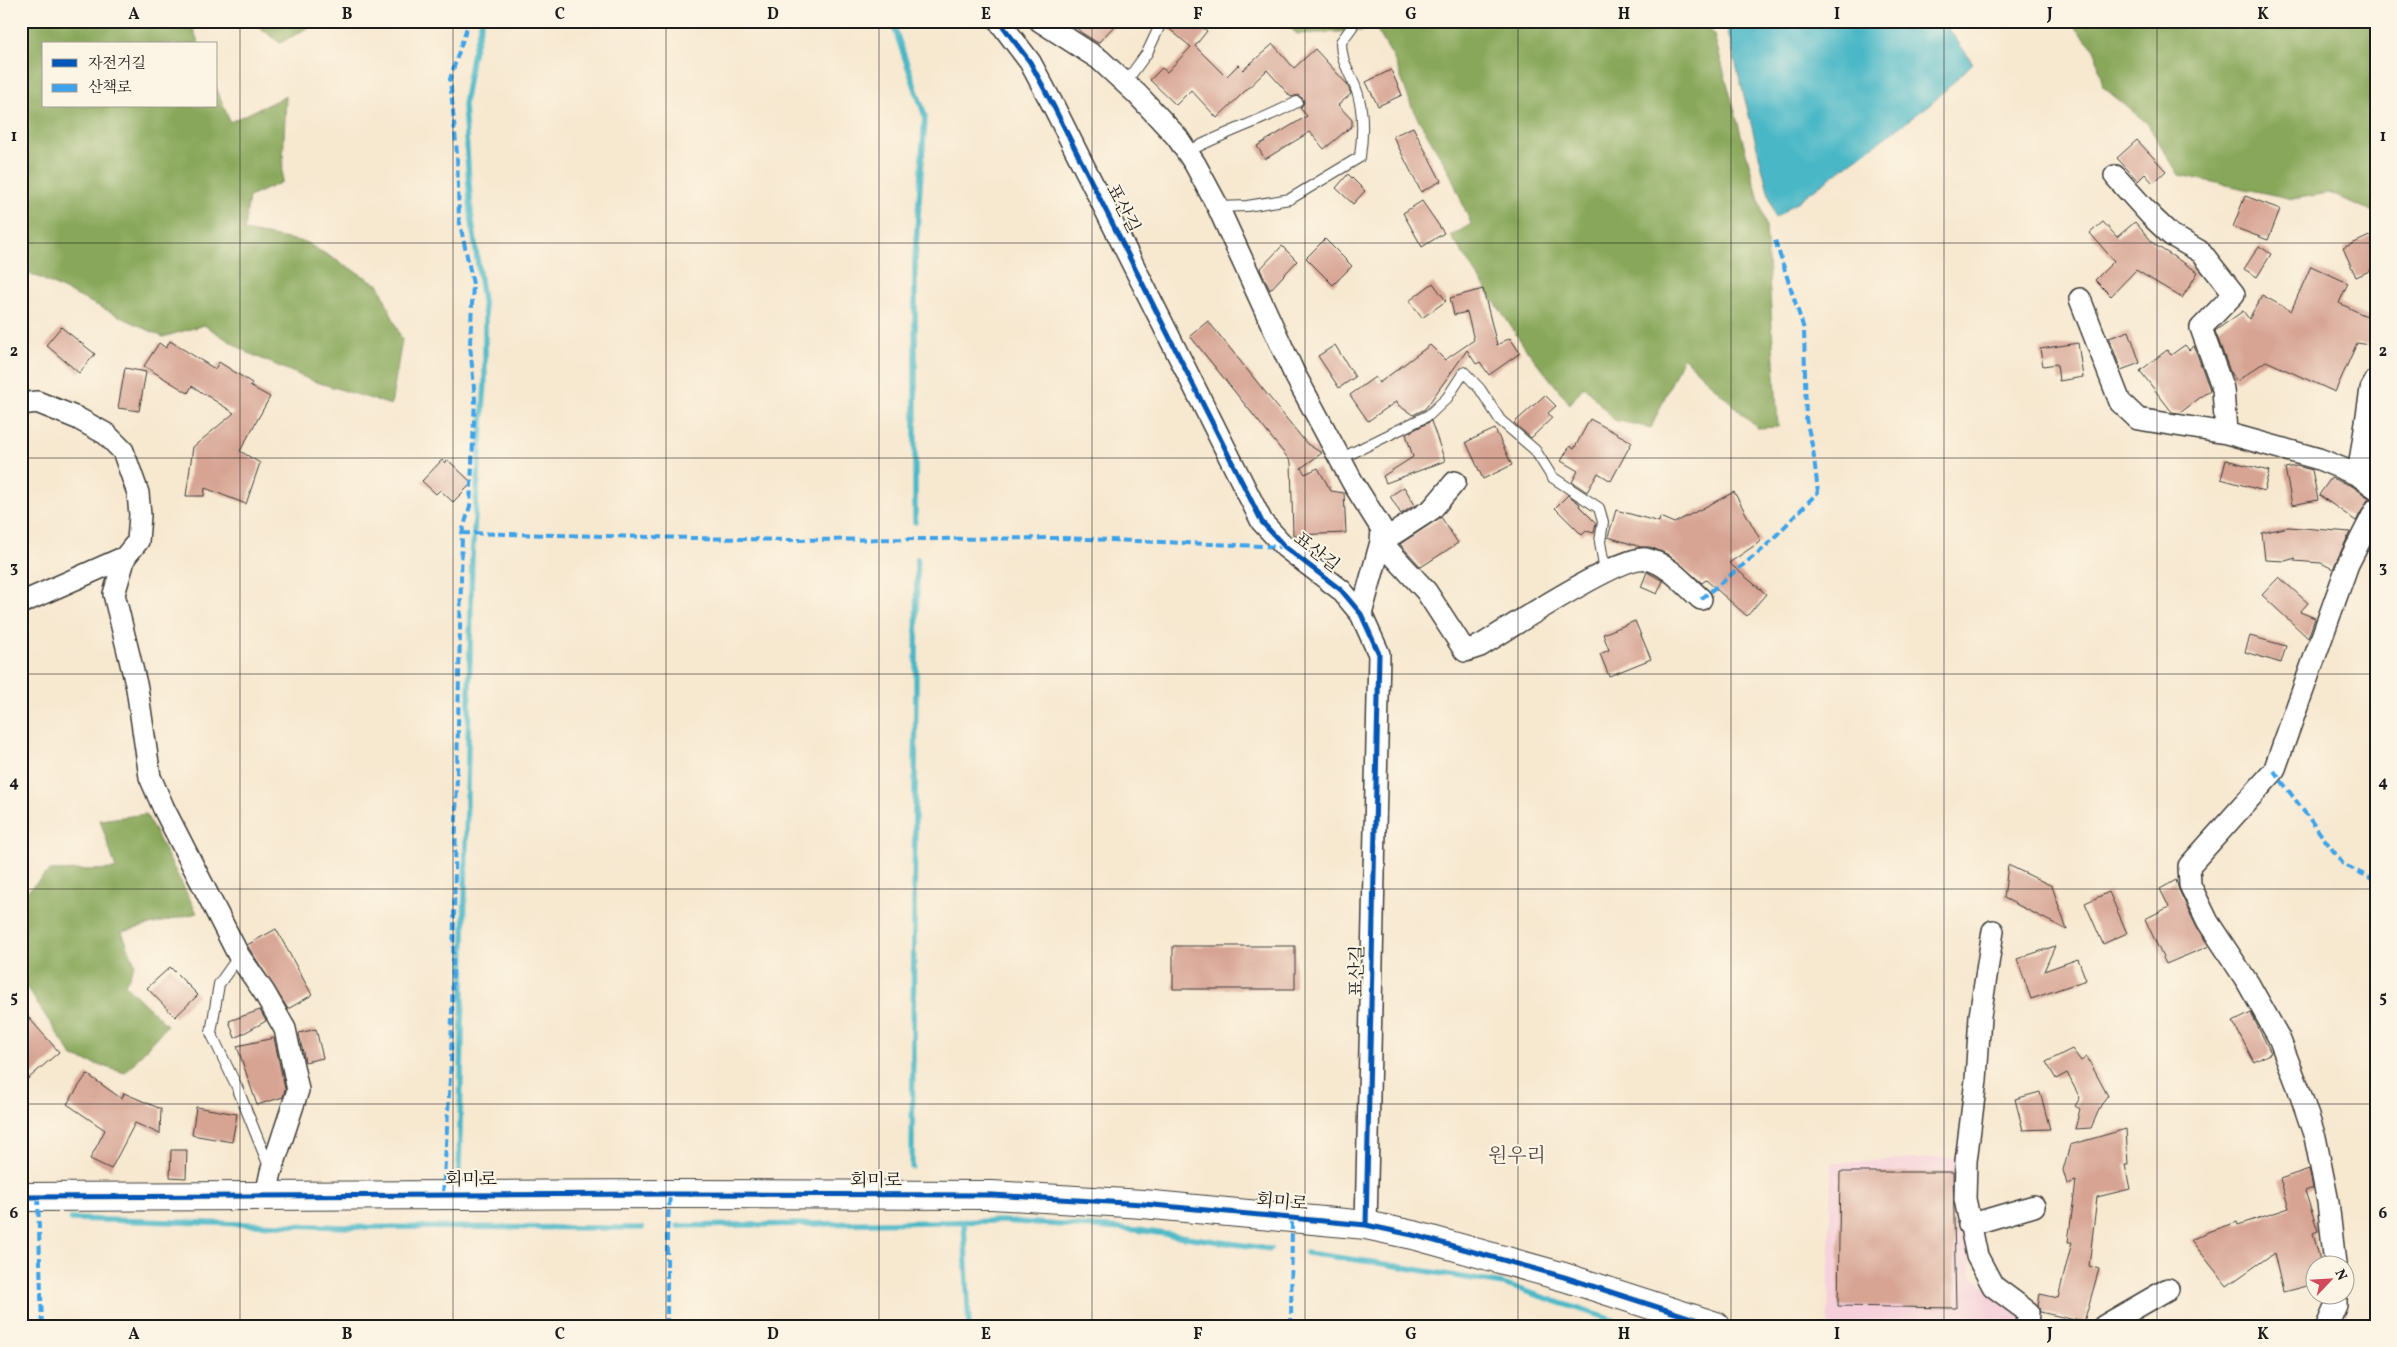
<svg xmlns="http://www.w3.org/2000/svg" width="2397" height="1347" font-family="Vollkorn,'Noto Serif KR',serif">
<rect width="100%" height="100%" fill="#fcf5e5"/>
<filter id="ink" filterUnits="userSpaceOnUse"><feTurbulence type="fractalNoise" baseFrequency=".02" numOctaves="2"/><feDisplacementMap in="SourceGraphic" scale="10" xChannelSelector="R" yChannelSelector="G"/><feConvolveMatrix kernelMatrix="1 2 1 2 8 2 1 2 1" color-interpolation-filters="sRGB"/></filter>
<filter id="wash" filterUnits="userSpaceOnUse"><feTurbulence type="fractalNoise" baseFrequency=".0096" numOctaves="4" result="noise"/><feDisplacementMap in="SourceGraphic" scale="20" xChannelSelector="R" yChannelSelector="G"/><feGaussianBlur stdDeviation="1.12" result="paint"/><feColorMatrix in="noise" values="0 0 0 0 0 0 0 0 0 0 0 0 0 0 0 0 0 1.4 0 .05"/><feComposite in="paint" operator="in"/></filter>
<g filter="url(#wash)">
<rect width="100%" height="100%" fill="#f7e8d0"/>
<path fill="#f5cfda" d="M 1957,1157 L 1972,1276 L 2020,1315 L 2019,1326 L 1828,1326 L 1831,1163 Z"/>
<path fill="#88a75a" stroke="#52623b" d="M 21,21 L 193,21 L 191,23 L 199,44 L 44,44 L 44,106 L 216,106 L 216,87 L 230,122 L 286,96 L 282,182 L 249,197 L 244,231 L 305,242 L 379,285 L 402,340 L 391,405 L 313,381 L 248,353 L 204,325 L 163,337 L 21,269 Z
M 252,21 L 320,21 L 280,43 Z
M 1283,21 L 1705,21 L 1714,35 L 1766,226 L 1778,427 L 1757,428 L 1683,357 L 1651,428 L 1614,420 L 1584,386 L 1570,404 L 1526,349 L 1451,236 L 1471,224 L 1449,171 L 1413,110 L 1394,59 L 1377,30 L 1297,34 Z
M 2070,21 L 2376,21 L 2376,213 L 2329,193 L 2293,199 L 2179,175 L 2147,123 L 2103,87 L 2095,50 Z
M 146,814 L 197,913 L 122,932 L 135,964 L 125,985 L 167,1025 L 125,1073 L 73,1057 L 21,979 L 21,897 L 49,871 L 116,869 L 100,820 Z"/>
<path fill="#4ab7c6" stroke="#336a71" d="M 1725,21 L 1943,21 L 1973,63 L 1932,103 L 1775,218 Z"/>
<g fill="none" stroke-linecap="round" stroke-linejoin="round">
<path stroke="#4ab7c6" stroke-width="5.5" d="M 892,21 L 925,116 L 915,258 L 915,522
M 912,1167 L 917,559
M 459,1175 L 472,557 L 485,383 L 485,316 L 471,214 L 464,105 L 472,57 L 482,21
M 71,1219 L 349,1227 L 642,1228
M 964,1222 L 969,1326
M 678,1226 L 1001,1221 L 1137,1230 L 1270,1249
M 1306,1253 L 1372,1262 L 1503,1284 L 1631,1326"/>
</g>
<g id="blocks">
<path fill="#d7a494" d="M 1069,21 L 1119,21 L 1098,43 L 1082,33 Z
M 1169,21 L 1195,21 L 1207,31 L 1195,46 L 1226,77 L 1238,65 L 1243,70 L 1273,44 L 1294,68 L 1315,49 L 1347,84 L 1351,94 L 1338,105 L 1352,120 L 1352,126 L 1324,149 L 1310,132 L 1265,159 L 1257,146 L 1307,116 L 1300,108 L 1304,103 L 1303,99 L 1298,95 L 1291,97 L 1267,70 L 1217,118 L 1191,90 L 1176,105 L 1150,80 L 1162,68 L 1167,72 L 1191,47 L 1167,27 Z
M 1391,70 L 1402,95 L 1378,106 L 1366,82 Z
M 1413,127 L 1441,181 L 1421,192 L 1393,136 Z
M 2137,140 L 2166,171 L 2153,183 L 2145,174 L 2138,181 L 2117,158 Z
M 1348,174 L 1365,191 L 1353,204 L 1336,188 Z
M 2245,196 L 2280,209 L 2268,240 L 2233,227 Z
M 1422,201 L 1444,233 L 1422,247 L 1403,213 Z
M 2103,222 L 2117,237 L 2135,222 L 2155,245 L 2198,272 L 2182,298 L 2136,270 L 2111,296 L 2095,280 L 2114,261 L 2090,233 Z
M 2376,233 L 2376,268 L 2356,277 L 2343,248 Z
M 1325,239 L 1352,266 L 1333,285 L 1306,258 Z
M 1282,246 L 1297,261 L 1270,290 L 1260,269 Z
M 2259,246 L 2271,254 L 2257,277 L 2244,269 Z
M 2311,266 L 2348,283 L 2339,303 L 2364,315 L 2376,317 L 2376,346 L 2357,343 L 2335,392 L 2266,361 L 2237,381 L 2231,374 L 2215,331 L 2243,311 L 2249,319 L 2262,295 L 2291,311 Z
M 1433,283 L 1446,301 L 1422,318 L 1409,301 Z
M 1483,289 L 1497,345 L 1510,338 L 1520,353 L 1489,375 L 1480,362 L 1476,364 L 1467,350 L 1425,409 L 1413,415 L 1398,405 L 1397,401 L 1368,421 L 1350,395 L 1375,377 L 1379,383 L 1430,345 L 1445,360 L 1474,340 L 1467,312 L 1454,315 L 1450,298 Z
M 1208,321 L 1307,444 L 1322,453 L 1301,468 L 1305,474 L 1318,468 L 1331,491 L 1344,493 L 1346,533 L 1293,535 L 1291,462 L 1190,336 Z
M 61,327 L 95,354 L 79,373 L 46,345 Z
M 2129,331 L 2140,363 L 2121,370 L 2109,338 Z
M 170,341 L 215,369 L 219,362 L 252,383 L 250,386 L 270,397 L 240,451 L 260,463 L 246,504 L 205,488 L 204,496 L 186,496 L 193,447 L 234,413 L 192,386 L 188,393 L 144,366 L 159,343 L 166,348 Z
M 2078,343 L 2083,377 L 2059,381 L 2057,364 L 2043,366 L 2040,349 Z
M 1335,345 L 1355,377 L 1339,388 L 1318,356 Z
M 2185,345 L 2189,350 L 2194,346 L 2210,390 L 2180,413 L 2172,412 L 2140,371 L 2167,350 L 2171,355 Z
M 125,368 L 146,372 L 139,411 L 118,408 Z
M 1545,395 L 1556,406 L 1548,413 L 1552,418 L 1531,438 L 1514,423 Z
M 1590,419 L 1632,442 L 1611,481 L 1598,473 L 1587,492 L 1572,482 L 1578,471 L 1561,461 L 1570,446 L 1574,449 Z
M 1431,421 L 1445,461 L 1386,483 L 1383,476 L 1413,457 L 1406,434 Z
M 1495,429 L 1512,465 L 1483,479 L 1466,442 Z
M 442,460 L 445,463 L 448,460 L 472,483 L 453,502 L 440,490 L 436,494 L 422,481 Z
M 2226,460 L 2269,471 L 2264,491 L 2221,479 Z
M 2296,466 L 2312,470 L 2318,500 L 2292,505 L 2285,468 Z
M 2331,478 L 2352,486 L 2369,498 L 2356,521 L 2319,495 Z
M 1404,487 L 1415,505 L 1401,514 L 1390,496 Z
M 1734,492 L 1761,541 L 1729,563 L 1766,594 L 1747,616 L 1706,580 L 1702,583 L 1667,554 L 1650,547 L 1641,547 L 1608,537 L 1616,510 L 1659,522 L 1660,517 L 1674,523 Z
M 1568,495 L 1580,504 L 1579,506 L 1596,523 L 1594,533 L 1586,531 L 1582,535 L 1555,508 Z
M 1441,517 L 1458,543 L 1421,567 L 1400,544 Z
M 2288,527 L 2303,528 L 2350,532 L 2333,569 L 2321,563 L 2294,561 L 2296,558 L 2285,561 L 2265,560 L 2262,533 Z
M 1647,572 L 1663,581 L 1657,594 L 1641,587 Z
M 2279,577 L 2308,603 L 2300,612 L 2315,618 L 2308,638 L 2262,595 Z
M 1635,621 L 1651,659 L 1609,676 L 1600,654 L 1609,650 L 1603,634 Z
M 2250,636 L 2286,646 L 2281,663 L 2245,652 Z
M 2008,865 L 2052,886 L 2067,930 L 2004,898 Z
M 2176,880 L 2179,890 L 2197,928 L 2209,946 L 2166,964 L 2145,919 L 2169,907 L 2160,889 Z
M 2109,892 L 2127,933 L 2103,944 L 2085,903 Z
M 276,929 L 312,995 L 288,1009 L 247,945 Z
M 1173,946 L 1295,946 L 1295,989 L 1173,989 Z
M 2055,946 L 2044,971 L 2078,959 L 2086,980 L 2031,999 L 2017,959 Z
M 170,967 L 198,995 L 175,1017 L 147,988 Z
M 21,1009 L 59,1052 L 21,1085 Z
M 260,1010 L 266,1021 L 235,1038 L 229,1021 Z
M 2251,1013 L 2271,1053 L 2254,1062 L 2233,1022 Z
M 316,1029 L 323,1058 L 305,1062 L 299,1033 Z
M 274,1038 L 285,1089 L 283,1097 L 257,1105 L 237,1046 Z
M 2072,1049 L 2081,1061 L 2087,1057 L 2108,1096 L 2101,1105 L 2091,1128 L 2075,1129 L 2080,1109 L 2075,1106 L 2080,1098 L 2067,1073 L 2056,1079 L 2046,1062 Z
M 87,1074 L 122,1099 L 124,1093 L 161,1109 L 160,1134 L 135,1123 L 111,1169 L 90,1159 L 105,1130 L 67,1104 Z
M 2040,1092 L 2050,1129 L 2023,1130 L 2015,1099 Z
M 196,1107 L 237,1114 L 232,1142 L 192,1135 Z
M 2126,1129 L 2128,1165 L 2125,1165 L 2130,1189 L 2097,1197 L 2089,1266 L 2099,1269 L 2084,1322 L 2040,1312 L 2038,1305 L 2040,1294 L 2058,1298 L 2072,1242 L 2068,1242 L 2076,1181 L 2067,1184 L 2063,1170 L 2070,1145 Z
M 171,1150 L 187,1150 L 186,1178 L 170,1177 Z
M 2309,1169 L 2313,1188 L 2305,1191 L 2318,1231 L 2313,1233 L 2321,1264 L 2314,1264 L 2314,1284 L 2283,1292 L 2274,1253 L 2227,1286 L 2191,1240 L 2210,1231 L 2237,1222 L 2238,1225 L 2289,1208 L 2280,1179 Z
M 1840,1172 L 1953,1172 L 1956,1308 L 1838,1306 Z"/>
</g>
</g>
<g filter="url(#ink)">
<use href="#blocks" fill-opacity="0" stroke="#3d3b37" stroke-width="1"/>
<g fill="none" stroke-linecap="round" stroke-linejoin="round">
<defs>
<path id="lane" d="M 1125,83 L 1147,53 L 1162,21
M 1187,152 C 1223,133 1261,121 1297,102
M 1218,207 L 1247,206 L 1290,199 L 1360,157 C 1363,135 1364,107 1355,86 C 1348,69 1341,61 1341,42 L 1352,27
M 1340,459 L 1429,415 L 1447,398 L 1464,372 L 1480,389 L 1500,420 L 1535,450 L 1552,477 L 1599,508 L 1603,522 L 1600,542 L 1605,571
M 239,956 L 219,984 L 211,1033 L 237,1087 L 270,1169"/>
<path id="street" d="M 999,21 L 1030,62 L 1055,109 L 1262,522 L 1285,547 L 1341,590 L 1361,614 L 1379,654 L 1366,1225
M 1040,21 L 1099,59 L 1137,94 L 1177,137 L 1195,164 L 1218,207 L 1294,373 L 1353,483 L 1382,529 L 1381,542 L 1361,614
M 2115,176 L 2152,217 L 2171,235 L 2201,252 L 2234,294 L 2201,328 L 2223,389 L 2226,433
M 2080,299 L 2120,402 L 2138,419 L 2226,433 L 2319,459 L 2358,475 L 2376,488
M 21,404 L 37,402 L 77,418 L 106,434 L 123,451 L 138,493 L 140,515 L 138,541 L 125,557 L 114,594 L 137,688 L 150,777 L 164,809 L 239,956 L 264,992 L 285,1029 L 298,1090 L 271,1172 L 266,1195
M 2358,475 L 2371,389 L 2376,380
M 1455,482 L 1432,509 L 1381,542 L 1426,591 L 1465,651 L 1480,646 C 1506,630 1622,554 1646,559 C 1669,564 1684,584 1701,599
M 21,603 L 125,557
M 1993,931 L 1980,1016 L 1976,1080 L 1966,1161 L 1965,1199 L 1977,1256 L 1993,1286 L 2028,1312 L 2027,1326
M 1969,1225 L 2034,1206
M 2335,1264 L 2328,1202 L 2315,1137 L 2298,1087 L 2279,1038 L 2248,983 L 2208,922 L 2190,885 L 2189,866 L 2274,771 L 2348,564 L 2376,509
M 2104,1326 L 2168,1289
M 2327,1326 L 2336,1305 L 2336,1294"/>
<path id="secondary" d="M 21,1197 L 670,1194 L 992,1195 L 1143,1204 L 1366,1225 L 1417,1236 L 1564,1277 L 1716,1326"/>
</defs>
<use href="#lane" stroke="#3d3b37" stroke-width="12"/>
<use href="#street" stroke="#3d3b37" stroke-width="24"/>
<use href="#secondary" stroke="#3d3b37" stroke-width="30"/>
<use href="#lane" stroke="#fff" stroke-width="10"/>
<use href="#street" stroke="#fff" stroke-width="21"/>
<use href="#secondary" stroke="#fff" stroke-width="28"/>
<path stroke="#3da2ea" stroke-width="4" stroke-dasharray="8 4" stroke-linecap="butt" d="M 462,533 L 788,540 L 1062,538 L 1285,547
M 1701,599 L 1764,548 L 1818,492 L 1813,449 L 1806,419 L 1804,329 L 1774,237
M 2274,771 L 2343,864 L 2376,881
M 443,1194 L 451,1061 L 462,533 L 470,506 L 475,399 L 470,344 L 473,284 L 459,219 L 457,154 L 450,79 L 469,21
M 38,1197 L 42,1326
M 667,1326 L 667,1233 L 670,1194
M 1291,1326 L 1292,1218"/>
<defs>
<path id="cycleway" d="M 999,21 L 1030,62 L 1055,109 L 1262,522 L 1285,547 L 1341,590 L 1361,614 L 1379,654 L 1366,1225
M 21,1197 L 670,1194 L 992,1195 L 1143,1204 L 1366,1225 L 1417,1236 L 1564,1277 L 1716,1326"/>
</defs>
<use href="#cycleway" stroke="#fcf5e5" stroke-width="8"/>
<use href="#cycleway" stroke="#0057b8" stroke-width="5"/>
</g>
</g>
<path fill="none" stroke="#1c1c1c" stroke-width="1" stroke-opacity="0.55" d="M 240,21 L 240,1326M 453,21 L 453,1326M 666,21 L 666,1326M 879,21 L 879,1326M 1092,21 L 1092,1326M 1305,21 L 1305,1326M 1518,21 L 1518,1326M 1731,21 L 1731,1326M 1944,21 L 1944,1326M 2157,21 L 2157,1326M 21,243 L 2376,243M 21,458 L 2376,458M 21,674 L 2376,674M 21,889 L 2376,889M 21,1104 L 2376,1104"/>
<g text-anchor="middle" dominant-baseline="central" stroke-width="4" stroke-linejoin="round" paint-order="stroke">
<g font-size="18" fill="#1c1c1c" stroke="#fcf5e5">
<text transform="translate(1122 209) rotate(63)">표산길</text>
<text transform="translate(1316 553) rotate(38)">표산길</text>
<text transform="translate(1358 971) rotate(-89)">표산길</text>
<text x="471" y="1180">회미로</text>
<text x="876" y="1181">회미로</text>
<text transform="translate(1282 1203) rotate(5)">회미로</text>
</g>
<g font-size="20" fill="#5d4c46" stroke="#fcf5e5">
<text x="1517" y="1157">원우리</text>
</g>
</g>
<rect width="2397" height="1347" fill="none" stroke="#fcf5e5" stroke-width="55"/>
<rect x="42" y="42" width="175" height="65" fill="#fcf5e5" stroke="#a29e95"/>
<rect x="52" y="59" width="25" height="8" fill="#0057b8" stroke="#a29e95"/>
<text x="88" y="68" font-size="15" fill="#1c1c1c">자전거길</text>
<rect x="52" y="84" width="25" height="8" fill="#3da2ea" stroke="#a29e95"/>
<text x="88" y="92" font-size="15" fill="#1c1c1c">산책로</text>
<g transform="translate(2330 1280) rotate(65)"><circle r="24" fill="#fcf5e5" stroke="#a29e95"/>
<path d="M0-4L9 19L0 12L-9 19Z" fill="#d1495b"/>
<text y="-8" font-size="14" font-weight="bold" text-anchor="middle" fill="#1c1c1c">N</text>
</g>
<rect x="28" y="28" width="2342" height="1292" fill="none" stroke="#1c1c1c" stroke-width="2"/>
<g font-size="16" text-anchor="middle" font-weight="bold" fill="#1c1c1c">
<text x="134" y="19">A</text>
<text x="347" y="19">B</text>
<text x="560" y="19">C</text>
<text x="773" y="19">D</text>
<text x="986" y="19">E</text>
<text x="1198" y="19">F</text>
<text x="1411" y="19">G</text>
<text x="1624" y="19">H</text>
<text x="1837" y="19">I</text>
<text x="2050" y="19">J</text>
<text x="2263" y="19">K</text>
<text x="14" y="141">1</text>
<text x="2383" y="141">1</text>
<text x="14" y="356">2</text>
<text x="2383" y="356">2</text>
<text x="14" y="572">3</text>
<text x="2383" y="572">3</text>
<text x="14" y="787">4</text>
<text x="2383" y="787">4</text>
<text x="14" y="1002">5</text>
<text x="2383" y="1002">5</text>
<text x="14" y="1218">6</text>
<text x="2383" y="1218">6</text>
<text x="134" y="1339">A</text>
<text x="347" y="1339">B</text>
<text x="560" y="1339">C</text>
<text x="773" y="1339">D</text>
<text x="986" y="1339">E</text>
<text x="1198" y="1339">F</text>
<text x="1411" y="1339">G</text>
<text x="1624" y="1339">H</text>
<text x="1837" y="1339">I</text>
<text x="2050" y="1339">J</text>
<text x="2263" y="1339">K</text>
</g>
</svg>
